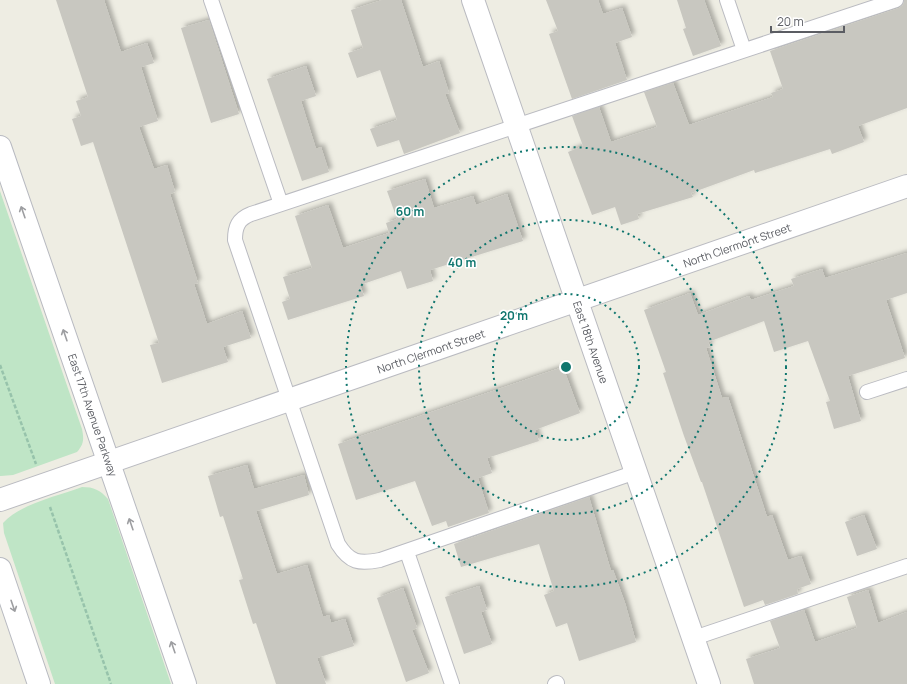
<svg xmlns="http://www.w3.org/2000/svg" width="907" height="684" font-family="Manrope,sans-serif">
<defs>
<filter id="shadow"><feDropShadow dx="3.5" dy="-3.5" stdDeviation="2" flood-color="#0004"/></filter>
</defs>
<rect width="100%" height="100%" fill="#eeede3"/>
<path fill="#bfe5c6" d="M 0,191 L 82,429 C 84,439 84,444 77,452 L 13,475 L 1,476 L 0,476 Z
M 82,487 C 94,487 100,490 108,499 L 171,684 L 55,684 L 4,533 L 3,523 C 20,504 58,496 82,487 Z"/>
<path fill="#c8c7c0" filter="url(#shadow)" d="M 56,0 L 104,0 L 121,52 L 147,43 L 154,63 L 141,67 L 158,121 L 139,127 L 154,169 L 167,165 L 175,192 L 170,194 L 198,283 L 194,284 L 207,324 L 242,311 L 251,338 L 223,347 L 228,362 L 162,383 L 150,345 L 159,343 L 93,142 L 81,146 L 72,119 L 81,116 L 76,101 L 88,97 Z
M 382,0 L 401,0 L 423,67 L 439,61 L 449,93 L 445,94 L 460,133 L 404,154 L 399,140 L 377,147 L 370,129 L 397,120 L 380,70 L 357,78 L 348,53 L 363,48 L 351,10 Z
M 546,0 L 598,0 L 603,14 L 622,8 L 632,37 L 615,43 L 627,80 L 572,99 L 549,34 L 558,31 Z
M 677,0 L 704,0 L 721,46 L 693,56 L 683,29 L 686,28 Z
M 904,0 L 907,0 L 907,108 L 858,126 L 864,142 L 832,154 L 830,149 L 755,173 L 754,170 L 691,193 L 693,197 L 637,214 L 639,219 L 621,225 L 615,207 L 592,215 L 568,152 L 583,146 L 572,116 L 599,107 L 611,142 L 657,127 L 644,92 L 673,83 L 689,125 L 773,97 L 771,93 L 783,89 L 770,51 L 899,8 L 903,5 Z
M 209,20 L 239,114 L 211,123 L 181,28 Z
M 306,66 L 316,96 L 301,101 L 316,149 L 321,147 L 329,172 L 302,181 L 267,79 Z
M 425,179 L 434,208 L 473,196 L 476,205 L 507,194 L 523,241 L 430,270 L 433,281 L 407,289 L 401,271 L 360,285 L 364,296 L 288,320 L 282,302 L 290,299 L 283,277 L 312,268 L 295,216 L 328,205 L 343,248 L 389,233 L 386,223 L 397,219 L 387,191 Z
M 907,253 L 907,293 L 886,300 L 905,358 L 848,376 L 861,421 L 834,429 L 826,402 L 830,401 L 808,341 L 774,352 L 764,321 L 708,342 L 710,347 L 706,348 L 722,398 L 728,397 L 767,517 L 772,515 L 788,560 L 801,556 L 811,584 L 797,589 L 798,594 L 765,605 L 763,600 L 744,607 L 702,482 L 701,482 L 684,436 L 663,373 L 666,372 L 644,310 L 690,293 L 698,315 L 749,296 L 751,300 L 794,286 L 791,279 L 822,269 L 825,278 Z
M 563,367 L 580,413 L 535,430 L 539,441 L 487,458 L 492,473 L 478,478 L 489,513 L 448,527 L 446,521 L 432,526 L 415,481 L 356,500 L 338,444 Z
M 247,465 L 254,489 L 304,475 L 309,495 L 256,511 L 277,574 L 307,565 L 323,617 L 329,615 L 331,623 L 345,619 L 354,646 L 317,658 L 326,684 L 276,684 L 256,623 L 253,624 L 239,580 L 243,579 L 223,516 L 220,517 L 208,476 Z
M 589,497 L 611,571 L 613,570 L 625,603 L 636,642 L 579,661 L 567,623 L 556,627 L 544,595 L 554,591 L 539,544 L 461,567 L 454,544 Z
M 864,515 L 877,549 L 857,556 L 845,522 Z
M 479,586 L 487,610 L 481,612 L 492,644 L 464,654 L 445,597 Z
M 403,588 L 417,628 L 412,630 L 429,673 L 406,682 L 377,598 Z
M 868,590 L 878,623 L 907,612 L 907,684 L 754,684 L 746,659 L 780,648 L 770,621 L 804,610 L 815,642 L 857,628 L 847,597 Z"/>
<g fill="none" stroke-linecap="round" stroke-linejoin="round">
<defs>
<path id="service" d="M 211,0 L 281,204
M 727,0 L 744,50
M 867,392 L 907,379
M 636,472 L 380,560 C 359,564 350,563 338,544 L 235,240 C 235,227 238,219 251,214 L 896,0
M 407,552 L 452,684
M 694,638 L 907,566
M 555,684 L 557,683"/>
<path id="minor" d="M 473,0 L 709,684
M 0,500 L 907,186"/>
<path id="secondary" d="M 0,147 L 185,684
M 0,569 L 39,684"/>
</defs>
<use href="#service" stroke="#babbc1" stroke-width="16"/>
<use href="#minor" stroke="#babbc1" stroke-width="24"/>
<use href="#secondary" stroke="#b8bac1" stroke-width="24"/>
<path stroke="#97c3ab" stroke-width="2.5" stroke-dasharray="4 2" stroke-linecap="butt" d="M 0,365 L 36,464
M 50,507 L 111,684"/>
<use href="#service" stroke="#fff" stroke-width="14"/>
<use href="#minor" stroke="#fff" stroke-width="22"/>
<use href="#secondary" stroke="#fff" stroke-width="22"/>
</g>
<defs><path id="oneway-shaft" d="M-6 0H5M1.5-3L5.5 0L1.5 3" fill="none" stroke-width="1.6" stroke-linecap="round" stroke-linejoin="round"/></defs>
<g stroke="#9d9ea1">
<use href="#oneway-shaft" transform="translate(23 212) rotate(-109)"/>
<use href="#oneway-shaft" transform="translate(65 335) rotate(-109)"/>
<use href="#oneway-shaft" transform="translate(131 524) rotate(-109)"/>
<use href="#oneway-shaft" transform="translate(13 606) rotate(71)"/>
<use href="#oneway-shaft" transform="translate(173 647) rotate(-109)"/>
</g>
<g fill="none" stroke="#0f766e" stroke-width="2" stroke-dasharray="2 4">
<circle cx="566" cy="367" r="73"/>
<circle cx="566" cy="367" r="147"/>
<circle cx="566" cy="367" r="220"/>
</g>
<g text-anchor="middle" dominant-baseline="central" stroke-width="3" stroke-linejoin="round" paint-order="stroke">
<g font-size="11" fill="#5b5d63" stroke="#fff">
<text transform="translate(737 245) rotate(-19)">North Clermont Street</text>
<text transform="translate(591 342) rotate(71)">East 18th Avenue</text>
<text transform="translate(431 351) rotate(-19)">North Clermont Street</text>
<text transform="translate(93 415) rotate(71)">East 17th Avenue Parkway</text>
</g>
</g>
<circle cx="566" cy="367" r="6" fill="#0f766e" stroke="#fff" stroke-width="2"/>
<g font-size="12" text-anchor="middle" font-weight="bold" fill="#0f766e" stroke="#fff" stroke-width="3" stroke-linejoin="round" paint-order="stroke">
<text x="410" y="216">60 m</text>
<text x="462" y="267">40 m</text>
<text x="514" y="320">20 m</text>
</g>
<path d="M771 26v6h73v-6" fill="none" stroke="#5b5d63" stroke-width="2"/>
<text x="777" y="26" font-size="12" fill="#5b5d63" stroke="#ffffff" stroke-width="3" paint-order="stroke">20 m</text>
</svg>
